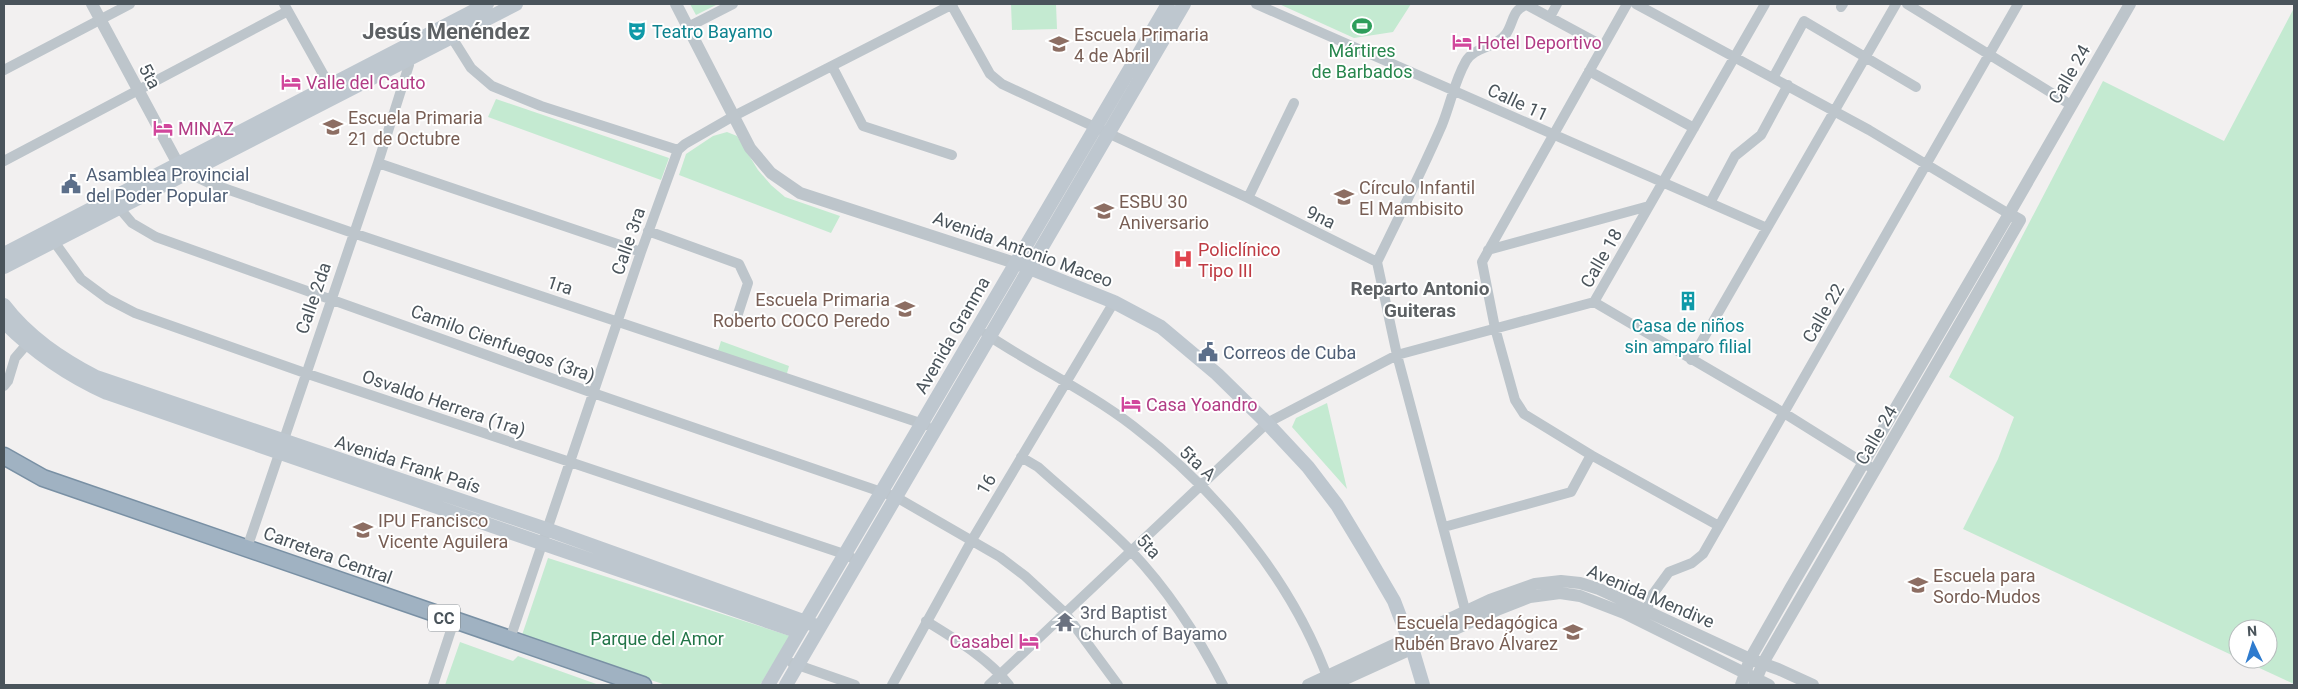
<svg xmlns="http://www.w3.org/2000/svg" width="2298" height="689" font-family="Roboto,sans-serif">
<rect width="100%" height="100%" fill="#f2f0f0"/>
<path fill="#c4ead1" d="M 690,4 L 718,4 L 696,15 Z
M 1011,4 L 1056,4 L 1057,29 L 1012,30 Z
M 1279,4 L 1411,4 L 1393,32 L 1354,38 Z
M 2294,8 L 2294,684 L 2240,659 L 2268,659 L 2268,629 L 2238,629 L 2238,658 L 1963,529 L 1998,459 L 2014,417 L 1949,377 L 2103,81 L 2224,141 Z
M 496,99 L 669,158 L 661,180 L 488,117 Z
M 727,132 L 737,136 L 758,170 L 771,185 L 785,197 L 840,216 L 831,233 L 679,175 L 686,154 L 713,136 Z
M 721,341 L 789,366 L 786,377 L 717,354 Z
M 1327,403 L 1347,489 L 1292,427 L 1296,418 Z
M 548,558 L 790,636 L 760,685 L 666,685 L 521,638 Z
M 460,642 L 513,661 L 518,656 L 599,685 L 445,685 Z"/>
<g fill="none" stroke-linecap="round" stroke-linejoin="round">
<defs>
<path id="trunk" d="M 4,456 L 43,478 L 643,685"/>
</defs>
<use href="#trunk" stroke="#7990a4" stroke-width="19"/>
<path stroke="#bdc5cb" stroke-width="10" d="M 284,4 L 332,90
M 951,4 L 990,74 L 1002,84 L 1248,198 L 1377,262
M 1256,4 L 1767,228
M 1627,4 L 1482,262 L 1495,328 L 1515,400 L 1524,414 L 1591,455 L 1719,526
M 1636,4 L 1869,130 L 2009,214
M 1907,4 L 2071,105
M 1841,7 L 1843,4
M 1550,17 L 1557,4
M 688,27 L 733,4
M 449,33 L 471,68 L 492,86 L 541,106 L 678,150
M 832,66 L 863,126 L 952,155
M 4,70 L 130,4
M 1589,71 L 1694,128
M 1773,78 L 1804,21 L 1916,87
M 4,161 L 288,11
M 378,163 L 641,252
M 183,171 L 209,183 L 353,233 L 926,425
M 1248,198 L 1294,103
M 115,203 L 132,223 L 156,237 L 593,393 L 896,497 L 1000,557 L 1025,576 L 1065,613 L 1118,685
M 1710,203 L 1735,156 L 1761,135 L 1788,85
M 648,231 L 739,264 L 748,283 L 737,317
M 50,236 L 81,279 L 108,299 L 135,313 L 305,373 L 844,554 L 858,561
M 1488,250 L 1649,206
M 1377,262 C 1399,217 1422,171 1442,125 C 1451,103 1454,82 1466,61 C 1475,46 1496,48 1506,34 C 1514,22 1512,9 1527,5 L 1603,46
M 1377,262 L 1397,355 L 1467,617
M 1594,302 L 1784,413 L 1875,470
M 986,334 C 1034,366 1087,391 1133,426 C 1218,491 1293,581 1329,682
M 1691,360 L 1896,4
M 4,386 L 8,381 L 15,358 L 27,344
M 1021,457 L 1038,467 C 1069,495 1102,521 1131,551 C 1169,591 1198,636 1223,685
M 1444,527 L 1571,492 L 1591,455
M 247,548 L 378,163 L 409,65 L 406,60
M 1644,616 L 1653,594 L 1669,572 L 1692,563 L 1703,554 L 2018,4
M 926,621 C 955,639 988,658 1009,685
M 510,639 L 641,252 L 678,150 L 685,144 L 732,117 L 953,4
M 792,663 L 855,685
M 433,685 L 454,621
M 892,685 L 972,540 L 1114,302
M 989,685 L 1267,423 L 1397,355 L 1594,302 L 1765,4"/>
<path stroke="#bdc5cb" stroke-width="12" d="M 92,4 L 178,164
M 676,4 L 750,148 L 771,173 L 800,193 L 1015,263
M 2009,214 L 2130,4
M 1308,685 L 1490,600 L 1535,584 L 1561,581 L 1580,583 L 1599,589 L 1750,659 L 1778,669 L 1813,685
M 1332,685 L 1497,610 L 1530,597 L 1560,593 L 1580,596 L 1624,613 L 1769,685
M 1741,685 L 1750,659 L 1791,587 L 2009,214 L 2020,220 L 1763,663 L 1754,685"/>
<path stroke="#bec7cf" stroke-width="14" d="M 4,254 L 487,4
M 1022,265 L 1114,302 L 1161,327 L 1217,374 L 1267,423 L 1308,467 L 1337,505 L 1366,553 L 1394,601 L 1412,648 L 1423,685
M 4,267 L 516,4
M 4,305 C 28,337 62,359 96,377 L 546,529 L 820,627
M 4,322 C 35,353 67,375 107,393 L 799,632
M 768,685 L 1168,4
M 786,685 L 1184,4"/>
<use href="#trunk" stroke="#a0b2c2" stroke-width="16"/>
</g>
<defs>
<symbol id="stadium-bare" viewBox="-9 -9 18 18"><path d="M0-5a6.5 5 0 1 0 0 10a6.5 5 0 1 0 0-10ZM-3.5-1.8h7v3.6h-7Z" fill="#2e9e5b" stroke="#fff" stroke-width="2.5" paint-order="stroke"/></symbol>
<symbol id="theatre-bare" viewBox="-9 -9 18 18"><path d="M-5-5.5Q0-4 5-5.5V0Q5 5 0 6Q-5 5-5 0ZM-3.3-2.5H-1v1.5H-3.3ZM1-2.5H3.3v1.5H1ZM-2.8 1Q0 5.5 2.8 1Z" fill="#0f9aa8" stroke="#fff" stroke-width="2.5" paint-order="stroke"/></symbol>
<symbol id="hotel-bare" viewBox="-9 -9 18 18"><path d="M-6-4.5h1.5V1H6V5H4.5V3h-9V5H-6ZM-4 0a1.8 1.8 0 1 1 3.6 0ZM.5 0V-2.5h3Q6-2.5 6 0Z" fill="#d1479c" stroke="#fff" stroke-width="2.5" paint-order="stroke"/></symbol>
<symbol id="school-bare" viewBox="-9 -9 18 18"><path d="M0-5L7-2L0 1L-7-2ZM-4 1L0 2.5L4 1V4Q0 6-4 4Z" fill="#8d6e63" stroke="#fff" stroke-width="2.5" paint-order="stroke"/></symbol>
<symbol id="civic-bare" viewBox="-9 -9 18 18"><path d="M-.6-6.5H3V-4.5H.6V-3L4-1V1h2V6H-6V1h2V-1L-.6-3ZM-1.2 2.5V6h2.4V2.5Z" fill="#5c6f8a" stroke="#fff" stroke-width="2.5" paint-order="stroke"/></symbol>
<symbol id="hospital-bare" viewBox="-9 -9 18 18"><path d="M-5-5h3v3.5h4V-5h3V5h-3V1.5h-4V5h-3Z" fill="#e0444e" stroke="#fff" stroke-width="2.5" paint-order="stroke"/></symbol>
<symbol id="building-bare" viewBox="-9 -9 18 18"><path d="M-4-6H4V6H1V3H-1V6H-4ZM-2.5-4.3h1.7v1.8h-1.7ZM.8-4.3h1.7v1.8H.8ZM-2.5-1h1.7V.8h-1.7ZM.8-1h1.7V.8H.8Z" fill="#0f9aa8" stroke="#fff" stroke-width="2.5" paint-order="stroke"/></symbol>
<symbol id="temple-bare" viewBox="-9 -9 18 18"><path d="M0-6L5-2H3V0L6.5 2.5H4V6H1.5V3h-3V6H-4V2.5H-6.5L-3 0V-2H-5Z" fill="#6b7280" stroke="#fff" stroke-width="2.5" paint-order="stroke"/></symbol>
</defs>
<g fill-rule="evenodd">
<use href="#stadium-bare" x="1348" y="12" width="28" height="28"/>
<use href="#theatre-bare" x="623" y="17" width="28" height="28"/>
<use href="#hotel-bare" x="1448" y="28" width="28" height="28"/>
<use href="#school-bare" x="1045" y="30" width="28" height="28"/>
<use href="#hotel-bare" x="277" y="68" width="28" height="28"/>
<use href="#school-bare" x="319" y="113" width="28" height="28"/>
<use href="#hotel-bare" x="149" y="114" width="28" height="28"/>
<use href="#civic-bare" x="57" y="170" width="28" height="28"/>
<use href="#school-bare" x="1330" y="183" width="28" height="28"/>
<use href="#school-bare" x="1090" y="197" width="28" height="28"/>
<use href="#hospital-bare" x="1169" y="245" width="28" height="28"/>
<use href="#building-bare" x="1674" y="287" width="28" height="28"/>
<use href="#school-bare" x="891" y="295" width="28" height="28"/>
<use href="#civic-bare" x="1194" y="338" width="28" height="28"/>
<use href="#hotel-bare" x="1117" y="390" width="28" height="28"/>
<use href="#school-bare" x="349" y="516" width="28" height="28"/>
<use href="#school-bare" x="1904" y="571" width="28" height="28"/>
<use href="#temple-bare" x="1051" y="608" width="28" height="28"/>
<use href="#school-bare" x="1559" y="618" width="28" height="28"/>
<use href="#hotel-bare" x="1015" y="627" width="28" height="28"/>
</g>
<g text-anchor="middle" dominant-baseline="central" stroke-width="4" stroke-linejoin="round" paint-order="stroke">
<rect fill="#fff" stroke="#80878c" stroke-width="1" x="428" y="604.5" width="32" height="27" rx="4"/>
<g font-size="16" font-weight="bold" fill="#4a545b">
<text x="444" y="618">CC</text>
</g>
<g font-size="18" fill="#0d838f" stroke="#fff" text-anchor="start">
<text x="652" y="31">Teatro Bayamo</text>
<text x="1688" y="325" text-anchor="middle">Casa de niños<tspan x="1688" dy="21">sin amparo filial</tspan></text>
</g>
<g font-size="18" fill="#785e54" stroke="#fff" text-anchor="start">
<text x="1074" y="34">Escuela Primaria<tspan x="1074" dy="21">4 de Abril</tspan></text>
<text x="348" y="117">Escuela Primaria<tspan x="348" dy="21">21 de Octubre</tspan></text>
<text x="1359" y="187">Círculo Infantil<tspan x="1359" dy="21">El Mambisito</tspan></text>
<text x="1119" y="201">ESBU 30<tspan x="1119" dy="21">Aniversario</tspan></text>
<text x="890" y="299" text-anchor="end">Escuela Primaria<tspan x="890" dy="21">Roberto COCO Peredo</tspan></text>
<text x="378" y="520">IPU Francisco<tspan x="378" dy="21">Vicente Aguilera</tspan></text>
<text x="1933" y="575">Escuela para<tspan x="1933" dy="21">Sordo-Mudos</tspan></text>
<text x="1558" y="622" text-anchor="end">Escuela Pedagógica<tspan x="1558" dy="21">Rubén Bravo Álvarez</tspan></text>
</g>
<g font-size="18" fill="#b23c85" stroke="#fff" text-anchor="start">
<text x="1477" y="42">Hotel Deportivo</text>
<text x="306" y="82">Valle del Cauto</text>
<text x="178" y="128">MINAZ</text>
<text x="1146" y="404">Casa Yoandro</text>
<text x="1014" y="641" text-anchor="end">Casabel</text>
</g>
<g font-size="18" fill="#27864d" stroke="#fff">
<text x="1362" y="50">Mártires<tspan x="1362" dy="21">de Barbados</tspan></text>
</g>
<g font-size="18" fill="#4a545b" stroke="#fff">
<text transform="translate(2069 74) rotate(-60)">Calle 24</text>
<text transform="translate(150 76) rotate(62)">5ta</text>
<text transform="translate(1518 102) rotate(25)">Calle 11</text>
<text transform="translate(1321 217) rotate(26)">9na</text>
<text transform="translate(628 241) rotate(-71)">Calle 3ra</text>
<text transform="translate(1023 249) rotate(20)">Avenida Antonio Maceo</text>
<text transform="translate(1601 258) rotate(-60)">Calle 18</text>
<text transform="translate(560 285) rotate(18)">1ra</text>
<text transform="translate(313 298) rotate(-71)">Calle 2da</text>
<text transform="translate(1823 313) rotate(-60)">Calle 22</text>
<text transform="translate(952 335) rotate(-60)">Avenida Granma</text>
<text transform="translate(503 343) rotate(20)">Camilo Cienfuegos (3ra)</text>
<text transform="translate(444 403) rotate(19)">Osvaldo Herrera (1ra)</text>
<text transform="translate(1876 435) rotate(-60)">Calle 24</text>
<text transform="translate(1198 463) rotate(43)">5ta A</text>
<text transform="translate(408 464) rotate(18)">Avenida Frank País</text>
<text transform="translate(986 484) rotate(-60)">16</text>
<text transform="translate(1149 546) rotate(47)">5ta</text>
<text transform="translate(328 555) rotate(20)">Carretera Central</text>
<text transform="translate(1651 596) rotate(23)">Avenida Mendive</text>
</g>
<g font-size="18" fill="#4e5e75" stroke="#fff" text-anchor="start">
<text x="86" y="174">Asamblea Provincial<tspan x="86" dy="21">del Poder Popular</tspan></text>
<text x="1223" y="352">Correos de Cuba</text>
</g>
<g font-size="18" fill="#be3a42" stroke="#fff" text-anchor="start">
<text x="1198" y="249">Policlínico<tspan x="1198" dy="21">Tipo III</tspan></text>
</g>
<g font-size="18" fill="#5b616d" stroke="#fff" text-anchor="start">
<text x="1080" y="612">3rd Baptist<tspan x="1080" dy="21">Church of Bayamo</tspan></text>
</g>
<g font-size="18" fill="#227548" stroke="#fff">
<text x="657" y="638">Parque del Amor</text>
</g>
<g font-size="19" font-weight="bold" fill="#5d6164" stroke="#fff">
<text x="1420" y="288">Reparto Antonio<tspan x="1420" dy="22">Guiteras</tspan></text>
</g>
<g font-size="22" font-weight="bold" fill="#5d6164" stroke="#fff">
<text x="446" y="31">Jesús Menéndez</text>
</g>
</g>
<rect width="2298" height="689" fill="none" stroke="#4a545b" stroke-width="10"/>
<g transform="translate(2253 644) rotate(356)"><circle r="24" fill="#ffffff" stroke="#b7bbbd"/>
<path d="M0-4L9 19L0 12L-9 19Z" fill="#2e7bce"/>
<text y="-8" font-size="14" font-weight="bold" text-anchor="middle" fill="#4a545b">N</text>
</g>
</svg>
